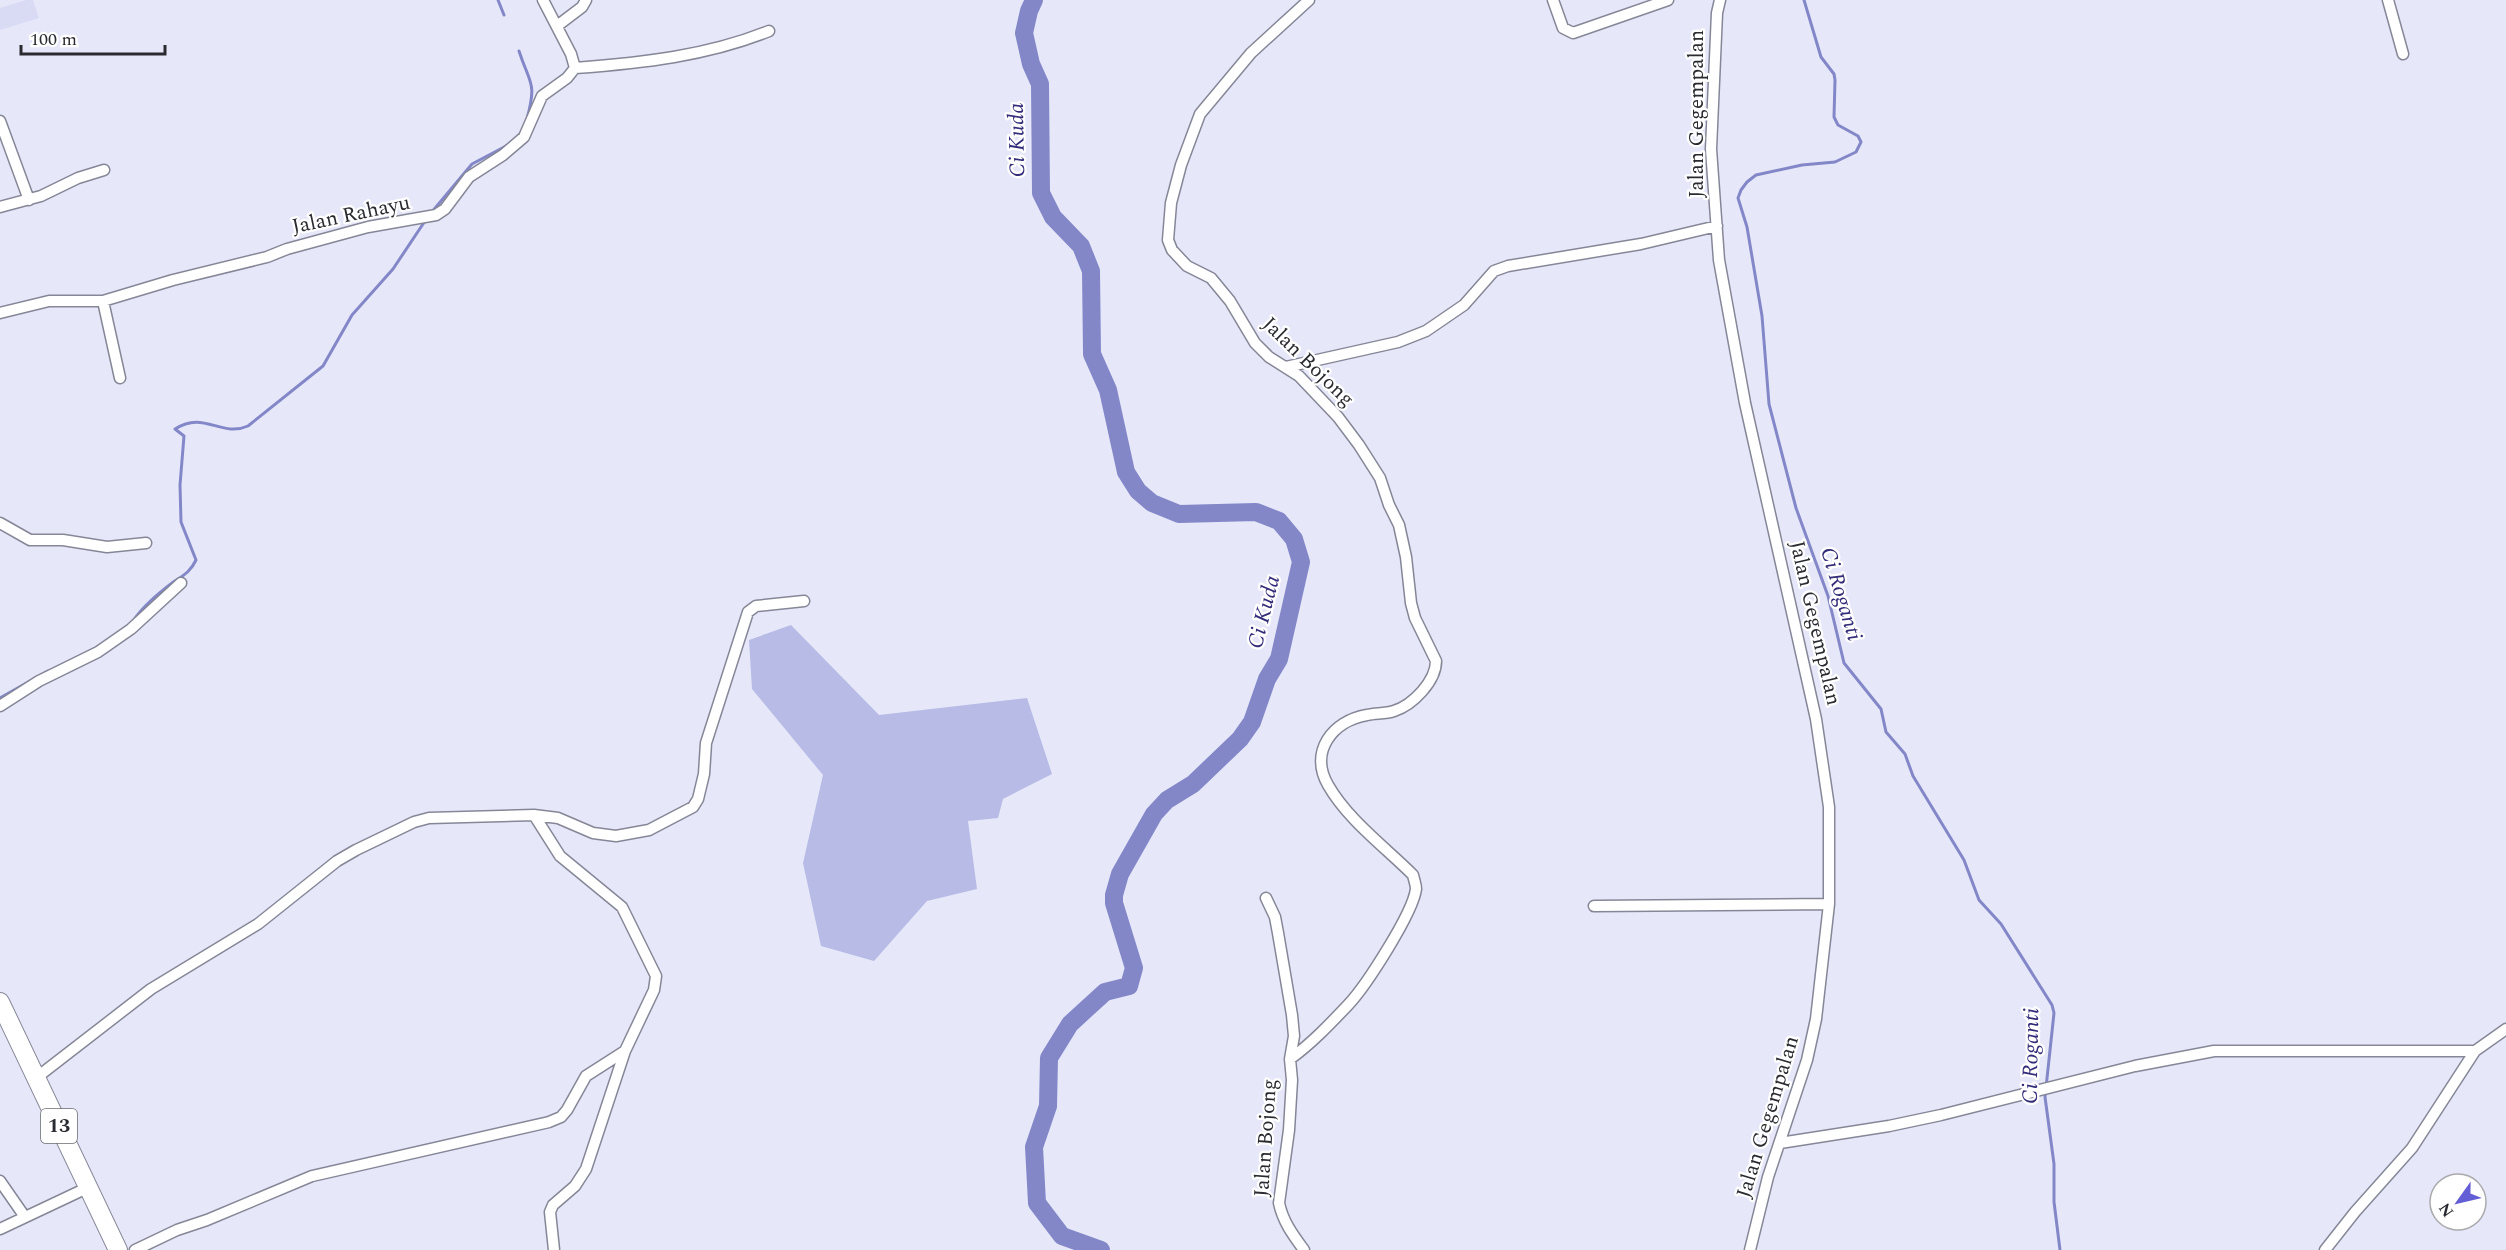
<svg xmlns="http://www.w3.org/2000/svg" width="2506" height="1250" font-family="Spectral,serif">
<rect width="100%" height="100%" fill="#e6e8fa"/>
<path fill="#d9dbf4" d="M 26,0 L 33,0 L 39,18 L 0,30 L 0,8 Z"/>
<path fill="#b7bbe5" d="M 791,625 L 879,715 L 1027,698 L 1052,774 L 1003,799 L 998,818 L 968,821 L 977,889 L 927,901 L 874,961 L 821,946 L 803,863 L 823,775 L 752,689 L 749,640 Z"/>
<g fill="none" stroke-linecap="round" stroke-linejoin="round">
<path stroke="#8387c8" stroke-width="3" d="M 498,0 L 504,15
M 1804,0 L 1821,57 L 1834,74 L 1835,80 L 1834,117 L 1838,125 L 1858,136 L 1861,142 L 1856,152 L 1835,162 L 1802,165 L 1756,175 L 1747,182 L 1741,190 L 1738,198 L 1747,227 L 1762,316 L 1769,404 L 1796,508 L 1828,596 L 1844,663 L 1881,709 L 1886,732 L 1905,754 L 1913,776 L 1964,860 L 1979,900 L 2001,924 L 2052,1005 L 2054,1013 L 2045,1097 L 2054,1164 L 2054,1202 L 2060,1250
M 519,51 C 530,85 537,81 527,119
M 431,213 L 472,164 L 508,145
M 133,621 C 143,606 158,594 172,583 C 182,576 190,573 196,560 L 181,522 L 180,485 L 184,436 L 175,429 C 204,410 221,438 248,426 L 323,366 L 352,315 L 393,269 L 425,221
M 0,698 L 48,671"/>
<path stroke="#8387c8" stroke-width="18" d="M 1034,0 L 1029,11 L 1024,33 L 1031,64 L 1040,84 L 1041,193 L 1053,217 L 1081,246 L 1091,271 L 1092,354 L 1108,390 L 1126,472 L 1138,491 L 1152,503 L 1179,514 L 1256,512 L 1279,521 L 1294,539 L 1301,562 L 1279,659 L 1267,679 L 1252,722 L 1240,739 L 1193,784 L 1167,800 L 1154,814 L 1120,874 L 1114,895 L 1114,903 L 1134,968 L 1129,986 L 1105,992 L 1070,1024 L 1049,1058 L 1048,1106 L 1034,1147 L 1037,1203 L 1062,1236 L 1101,1250"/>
<defs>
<path id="street" d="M 1553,0 L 1563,28 L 1573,33 L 1668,0
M 1720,0 L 1717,13 L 1711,149 L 1719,260 L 1745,403 L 1816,719 L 1829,807 L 1829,904 L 1816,1019 L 1807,1060 L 1768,1177 L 1750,1250
M 2388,0 L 2403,54
M 557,26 L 582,7 L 586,0
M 575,68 C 642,63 707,56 769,31
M 0,121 L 29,200
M 0,207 L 41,196 L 78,178 L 104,170
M 103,301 L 120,378
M 0,313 L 49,301 L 103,301 L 173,280 L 267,257 L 287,249 L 368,227 L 436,215 L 445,209 L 469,177 L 503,155 L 524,137 L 542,96 L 567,78 L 575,68 L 571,54 L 543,0
M 1286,367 L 1398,342 L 1426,331 L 1464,305 L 1494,271 L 1508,266 L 1641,244 L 1717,226
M 0,523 L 30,540 L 63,540 L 107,547 L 146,543
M 0,706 L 39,681 L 98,652 L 131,629 L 181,583
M 534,815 L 558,818 L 593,833 L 616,836 L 649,830 L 693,807 L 698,799 L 704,774 L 706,743 L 748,612 L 756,606 L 804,601
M 1266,898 L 1275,917 L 1278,933 L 1292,1015 L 1294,1036 L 1290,1059 L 1292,1080 L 1289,1130 L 1279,1203 C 1283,1222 1293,1235 1304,1250
M 1594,906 L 1829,904
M 1290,1059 C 1311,1044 1330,1024 1348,1005 C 1366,986 1413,913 1416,889 C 1416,884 1414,880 1413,875 C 1385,847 1348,820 1328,785 C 1309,752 1332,721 1367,715 C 1376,713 1385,714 1394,711 C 1413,705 1436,681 1436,661 L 1415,618 L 1411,603 L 1406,557 L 1399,525 L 1389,505 L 1380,478 L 1359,445 L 1338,417 L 1299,376 L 1269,357 L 1255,343 L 1230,301 L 1211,278 L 1187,266 L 1172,250 L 1168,240 L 1171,203 L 1181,165 L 1200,114 L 1251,53 L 1309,0
M 36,1078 L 151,989 L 258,924 L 337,861 L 356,850 L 414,822 L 429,818 L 534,815 L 560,856 L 622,907 L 656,976 L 654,990 L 625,1051 L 586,1076 L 567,1110 L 561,1117 L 549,1122 L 312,1176 L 207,1220 L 177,1230 L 135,1250
M 1780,1143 L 1889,1126 L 1941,1115 L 2135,1066 L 2214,1051 L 2475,1051
M 0,1181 L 25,1217
M 0,1229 L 89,1187
M 554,1250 L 550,1212 L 553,1205 L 575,1186 L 586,1169 L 625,1051
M 2325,1250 L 2355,1212 L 2412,1148 L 2475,1051 L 2506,1029"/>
<path id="highway" d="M 0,1002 L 118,1250"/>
</defs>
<use href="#street" stroke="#858797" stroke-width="13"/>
<use href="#highway" stroke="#858797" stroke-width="20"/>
<use href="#street" stroke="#fff" stroke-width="10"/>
<use href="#highway" stroke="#fff" stroke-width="18"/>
</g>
<g text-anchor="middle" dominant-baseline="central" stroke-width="4.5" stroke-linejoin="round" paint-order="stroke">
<rect fill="#fff" stroke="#6a6b6f" stroke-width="1.5" x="41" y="1109" width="36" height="34" rx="4.5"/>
<g font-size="20" font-weight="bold" fill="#2a2b31">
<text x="59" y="1126">13</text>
</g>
<g font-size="21" fill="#2a2b31" stroke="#fff">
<text transform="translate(1697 114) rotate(-90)">Jalan Gegempalan</text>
<text transform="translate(351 215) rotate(-12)">Jalan Rahayu</text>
<text transform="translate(1308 362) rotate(44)">Jalan Bojong</text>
<text transform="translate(1815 623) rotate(77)">Jalan Gegempalan</text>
<text transform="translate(1768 1117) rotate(-73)">Jalan Gegempalan</text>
<text transform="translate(1266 1138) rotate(-86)">Jalan Bojong</text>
</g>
<g font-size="22" font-style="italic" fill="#322c79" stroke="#fff">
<text transform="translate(1017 140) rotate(-91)">Ci Kuda</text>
<text transform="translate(1841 594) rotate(73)">Ci Roganti</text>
<text transform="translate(1264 612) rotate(-76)">Ci Kuda</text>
<text transform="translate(2031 1056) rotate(-89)">Ci Roganti</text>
</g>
</g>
<g transform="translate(2458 1202) rotate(236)"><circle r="28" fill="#ffffff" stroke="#aaaaad" stroke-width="1.5"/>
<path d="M0-4.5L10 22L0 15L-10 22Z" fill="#635dd6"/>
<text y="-9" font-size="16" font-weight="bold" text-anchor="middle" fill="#2a2b31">N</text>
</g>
<path d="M21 45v9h144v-9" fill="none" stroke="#2a2b31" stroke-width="3"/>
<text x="30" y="45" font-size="18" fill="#2a2b31" stroke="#ffffff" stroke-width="4.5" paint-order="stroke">100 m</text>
</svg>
